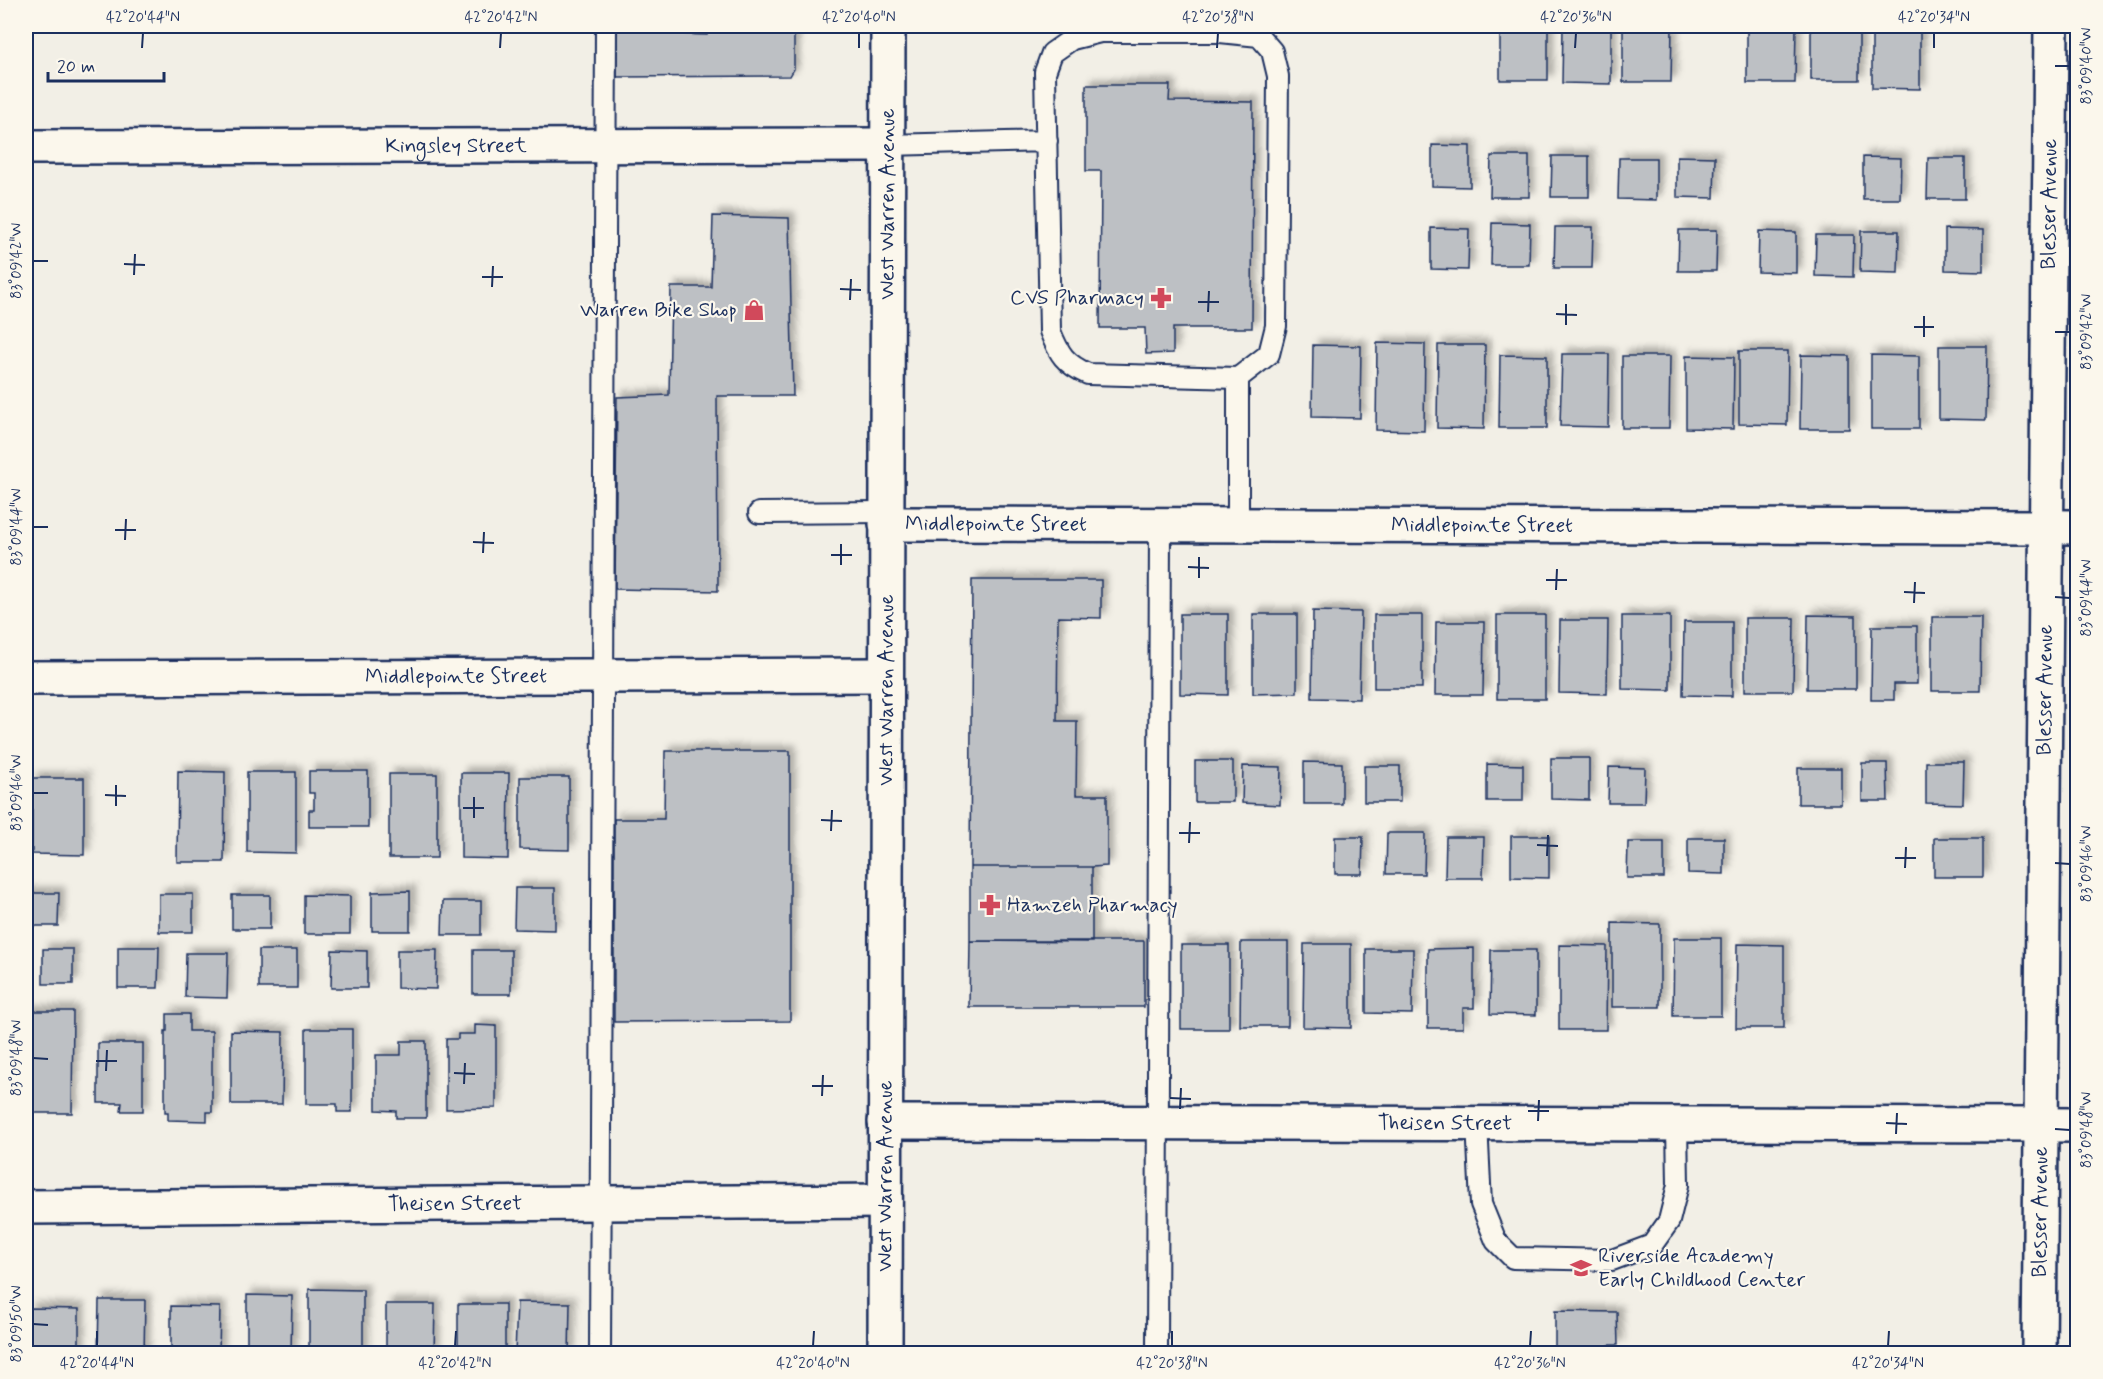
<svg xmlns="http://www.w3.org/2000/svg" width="2103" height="1379" font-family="Mynerve,sans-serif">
<defs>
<filter id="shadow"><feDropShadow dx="5.5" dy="-5.5" stdDeviation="3" flood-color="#0004"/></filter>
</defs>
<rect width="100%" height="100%" fill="#f2efe6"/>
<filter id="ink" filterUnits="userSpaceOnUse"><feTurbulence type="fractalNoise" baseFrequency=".0167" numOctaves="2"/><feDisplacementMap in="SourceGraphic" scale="12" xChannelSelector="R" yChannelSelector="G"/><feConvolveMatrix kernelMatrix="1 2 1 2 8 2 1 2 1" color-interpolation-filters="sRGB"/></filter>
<g filter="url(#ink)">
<path fill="#bdc0c4" stroke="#1b2f5e" stroke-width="1.5" filter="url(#shadow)" d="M 617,26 L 673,26 L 674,34 L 707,35 L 707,26 L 794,26 L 794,69 L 790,76 L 617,77 Z
M 1500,26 L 1548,26 L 1548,80 L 1500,80 Z
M 1563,26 L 1611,26 L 1611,84 L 1562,83 Z
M 1623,26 L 1672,26 L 1671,82 L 1623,82 Z
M 1747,26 L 1796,26 L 1795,83 L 1747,83 Z
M 1811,26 L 1859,26 L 1859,80 L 1811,80 Z
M 1872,26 L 1920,26 L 1920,89 L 1872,88 Z
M 1086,85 L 1170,85 L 1169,101 L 1253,102 L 1252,328 L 1173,328 L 1173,353 L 1146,354 L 1145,328 L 1100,328 L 1101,171 L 1086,171 Z
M 1432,145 L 1470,146 L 1470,187 L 1432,186 Z
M 1491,156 L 1529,156 L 1529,197 L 1490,197 Z
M 1552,156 L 1589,156 L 1589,197 L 1551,197 Z
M 1677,156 L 1715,157 L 1714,198 L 1677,197 Z
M 1863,157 L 1901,158 L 1900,199 L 1863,199 Z
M 1619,158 L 1656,158 L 1656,200 L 1618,199 Z
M 1928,158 L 1965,158 L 1965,199 L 1927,199 Z
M 713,216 L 789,218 L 793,396 L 717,396 L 718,591 L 615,589 L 617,397 L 669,395 L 671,287 L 711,287 Z
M 1492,223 L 1530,224 L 1529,265 L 1491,265 Z
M 1555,227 L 1593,227 L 1592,268 L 1554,268 Z
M 1431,228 L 1469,229 L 1468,270 L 1431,269 Z
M 1945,229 L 1983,230 L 1983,271 L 1945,270 Z
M 1679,230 L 1717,230 L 1716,271 L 1678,271 Z
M 1759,231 L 1796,232 L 1796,273 L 1758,272 Z
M 1861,231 L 1899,231 L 1898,273 L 1860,272 Z
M 1816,235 L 1854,235 L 1853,277 L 1815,276 Z
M 1377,343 L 1425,344 L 1424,431 L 1376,430 Z
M 1313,345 L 1361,346 L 1360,418 L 1312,417 Z
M 1438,345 L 1485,345 L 1484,429 L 1437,428 Z
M 1939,346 L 1987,346 L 1986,420 L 1939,419 Z
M 1739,351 L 1788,351 L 1787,425 L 1739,424 Z
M 1562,354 L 1609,354 L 1608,427 L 1560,426 Z
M 1500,355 L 1547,356 L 1547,428 L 1499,428 Z
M 1801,355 L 1849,356 L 1849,429 L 1800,429 Z
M 1871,355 L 1919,356 L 1919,429 L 1871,429 Z
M 1622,356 L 1670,356 L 1669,428 L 1622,428 Z
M 1686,356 L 1734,357 L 1733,429 L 1686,428 Z
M 972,580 L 1101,580 L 1101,618 L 1058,617 L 1057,721 L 1077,721 L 1076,795 L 1107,795 L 1107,866 L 1092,867 L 970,867 Z
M 1313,611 L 1361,612 L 1359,699 L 1312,698 Z
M 1180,614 L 1228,614 L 1228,695 L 1180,694 Z
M 1253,614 L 1297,614 L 1297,693 L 1253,694 Z
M 1374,615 L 1422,615 L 1422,688 L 1374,688 Z
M 1497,615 L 1545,615 L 1545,699 L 1497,699 Z
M 1808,615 L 1856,616 L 1856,689 L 1807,689 Z
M 1622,616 L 1670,616 L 1670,690 L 1622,689 Z
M 1932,617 L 1981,617 L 1980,691 L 1932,691 Z
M 1745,618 L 1794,618 L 1793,691 L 1745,691 Z
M 1560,620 L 1608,620 L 1607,694 L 1559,693 Z
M 1436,622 L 1484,622 L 1483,695 L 1435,695 Z
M 1684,622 L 1732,622 L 1732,696 L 1683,695 Z
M 1872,626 L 1917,626 L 1917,684 L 1894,684 L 1894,700 L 1871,700 Z
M 665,751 L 790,751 L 790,1021 L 614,1022 L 614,819 L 664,819 Z
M 1551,758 L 1589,758 L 1589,800 L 1551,799 Z
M 1195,761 L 1233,761 L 1233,802 L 1195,802 Z
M 1304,762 L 1342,763 L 1342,804 L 1304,804 Z
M 1926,762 L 1964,762 L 1963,804 L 1926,803 Z
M 1862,763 L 1887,763 L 1888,801 L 1862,801 Z
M 1487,764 L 1523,765 L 1523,801 L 1487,801 Z
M 1243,766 L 1281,767 L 1280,805 L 1242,803 Z
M 1364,766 L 1400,766 L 1400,802 L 1364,802 Z
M 1609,767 L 1645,768 L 1644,803 L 1608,803 Z
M 1798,768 L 1841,768 L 1841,804 L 1798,804 Z
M 178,771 L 225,772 L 224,862 L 177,862 Z
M 309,771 L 368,771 L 368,827 L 309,827 L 309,810 L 314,810 L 314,793 L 309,793 Z
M 247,772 L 296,772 L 296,853 L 247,852 Z
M 461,773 L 509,773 L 508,859 L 461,858 Z
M 389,774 L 437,774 L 437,858 L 389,858 Z
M 520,777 L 569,777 L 569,850 L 520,849 Z
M 32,778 L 84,778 L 84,855 L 32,854 Z
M 1387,833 L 1425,833 L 1424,874 L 1386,874 Z
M 1511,836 L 1549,836 L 1549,878 L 1511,877 Z
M 1335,837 L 1363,837 L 1362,874 L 1335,874 Z
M 1446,837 L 1484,837 L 1483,878 L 1445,878 Z
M 1688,838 L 1724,838 L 1724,874 L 1688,873 Z
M 1934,838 L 1983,838 L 1983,877 L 1934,877 Z
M 1628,842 L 1664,842 L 1664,878 L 1627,878 Z
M 970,867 L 1092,867 L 1092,942 L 970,941 Z
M 515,888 L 555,888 L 555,930 L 514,929 Z
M 410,891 L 410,931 L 372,931 L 372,892 Z
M 26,893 L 59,893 L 58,926 L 26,926 Z
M 159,894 L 193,894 L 193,932 L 159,932 Z
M 232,895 L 270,895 L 270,929 L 232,929 Z
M 304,895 L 350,896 L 350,934 L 304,934 Z
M 443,901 L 481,901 L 481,935 L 442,935 Z
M 1612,923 L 1660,924 L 1660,1007 L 1612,1007 Z
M 1674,938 L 1721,938 L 1721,1016 L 1673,1016 Z
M 970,941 L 1144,941 L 1144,1007 L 969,1007 Z
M 1241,942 L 1288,942 L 1288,1026 L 1240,1026 Z
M 1304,944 L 1351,944 L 1351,1028 L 1303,1027 Z
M 1737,944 L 1784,945 L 1784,1028 L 1736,1028 Z
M 1181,945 L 1229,945 L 1229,1029 L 1181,1029 Z
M 1559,945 L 1607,946 L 1606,1030 L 1559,1030 Z
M 118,947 L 159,947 L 158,988 L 118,988 Z
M 1474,948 L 1474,1008 L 1463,1008 L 1463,1028 L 1428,1028 L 1428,949 Z
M 43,949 L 73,949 L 73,984 L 43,984 Z
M 1366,949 L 1413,949 L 1412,1014 L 1366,1013 Z
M 259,950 L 297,950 L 297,988 L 259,988 Z
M 332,950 L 367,951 L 367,988 L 331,988 Z
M 397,950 L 437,950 L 436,989 L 397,988 Z
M 473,950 L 511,950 L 511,994 L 473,994 Z
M 1491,950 L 1536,950 L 1536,1015 L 1490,1014 Z
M 186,953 L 228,953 L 227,998 L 185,997 Z
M 26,1011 L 73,1011 L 72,1113 L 26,1113 Z
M 167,1014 L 189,1014 L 189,1031 L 212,1031 L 212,1112 L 207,1112 L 207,1121 L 168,1120 L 168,1112 L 165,1112 L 165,1031 L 167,1031 Z
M 475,1025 L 496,1026 L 496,1108 L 446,1109 L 446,1039 L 458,1039 L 458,1034 L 475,1034 Z
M 306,1029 L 352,1029 L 352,1112 L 337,1112 L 337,1104 L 306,1104 Z
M 231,1031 L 283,1032 L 282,1104 L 231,1104 Z
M 401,1041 L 426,1041 L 426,1118 L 396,1118 L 396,1111 L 376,1110 L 376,1055 L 401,1055 Z
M 98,1043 L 143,1043 L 143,1111 L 121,1111 L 122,1103 L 98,1103 Z
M 309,1289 L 363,1290 L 363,1354 L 309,1354 Z
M 247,1295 L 292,1296 L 291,1354 L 247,1354 Z
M 99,1300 L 145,1300 L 144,1354 L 98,1354 Z
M 517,1302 L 570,1303 L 569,1354 L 515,1354 Z
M 386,1304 L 435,1304 L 434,1354 L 386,1354 Z
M 458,1304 L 505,1304 L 505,1354 L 458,1354 Z
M 171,1306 L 220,1307 L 219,1354 L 171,1354 Z
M 29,1308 L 79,1309 L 79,1354 L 29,1354 Z
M 1555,1311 L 1617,1312 L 1618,1345 L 1609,1345 L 1609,1354 L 1555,1354 Z"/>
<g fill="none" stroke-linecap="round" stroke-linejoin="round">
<defs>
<path id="service" d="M 1219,26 L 1220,32 L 1100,32 L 1072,39 L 1052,53 L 1045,72 L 1050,331 C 1059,354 1065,364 1088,374 L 1238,378 L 1238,525
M 1220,32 L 1259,36 L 1272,51 L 1278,76 L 1276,326 L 1269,354 L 1238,378
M 887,145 L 1047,141
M 759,513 L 886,512
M 1477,1123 L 1481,1204 L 1496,1241 L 1513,1258 L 1612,1260 L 1652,1245 L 1669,1221 L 1678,1185 L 1677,1124
M 600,1354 L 606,26
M 1157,1354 L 1160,525"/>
<g id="minor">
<path id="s1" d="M 26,147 L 887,145"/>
<path id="s2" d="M 886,524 L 2078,527"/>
<path id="s3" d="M 26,678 L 886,675"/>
<path id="s4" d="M 885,1122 L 2078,1125"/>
<path id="s5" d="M 26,1207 L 885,1201"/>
<path id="s6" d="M 2039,1354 L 2051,26"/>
</g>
<g id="secondary">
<path id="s7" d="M 885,1354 L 888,26"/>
</g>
</defs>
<use href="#service" stroke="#1b2f5e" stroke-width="24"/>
<use href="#minor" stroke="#1b2f5e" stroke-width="38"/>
<use href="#secondary" stroke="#1b2f5e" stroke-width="38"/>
<use href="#service" stroke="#fbf7ec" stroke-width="20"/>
<use href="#minor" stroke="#fbf7ec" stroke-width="33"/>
<use href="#secondary" stroke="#fbf7ec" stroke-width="33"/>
</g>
</g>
<path fill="none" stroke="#1b2f5e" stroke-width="2" d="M 142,48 L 143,33M 500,48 L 501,33M 859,48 L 859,33M 1217,48 L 1218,33M 1575,48 L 1576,33M 1934,48 L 1934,33M 2055,66 L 2070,66M 33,261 L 48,261M 124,264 L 145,265M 134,275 L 135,254M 482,277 L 503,277M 492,287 L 493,266M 840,289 L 861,290M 850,300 L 851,279M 1198,302 L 1219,302M 1208,312 L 1209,291M 1556,314 L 1577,315M 1566,325 L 1566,304M 1914,327 L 1934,327M 2055,332 L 2070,332M 1924,337 L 1924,316M 33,527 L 48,527M 115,530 L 136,530M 125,540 L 126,519M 473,542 L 494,543M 483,553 L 484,532M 831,555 L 852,555M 841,565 L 841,544M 1188,567 L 1209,568M 1199,578 L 1199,557M 1546,580 L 1567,580M 1556,590 L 1557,569M 1904,592 L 1925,593M 2055,597 L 2070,598M 1914,603 L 1915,582M 33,793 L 48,793M 105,795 L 126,796M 116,806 L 116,785M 463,808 L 484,808M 474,818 L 474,797M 821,820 L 842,821M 831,831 L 832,810M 1179,833 L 1200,833M 1189,843 L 1190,822M 1537,845 L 1558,846M 1547,856 L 1548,835M 1895,858 L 1916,858M 2055,863 L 2070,864M 1905,868 L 1906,847M 33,1058 L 48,1059M 96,1061 L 117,1061M 106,1071 L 107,1050M 454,1073 L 475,1074M 464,1084 L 465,1063M 812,1086 L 833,1086M 822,1096 L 823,1075M 1170,1098 L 1191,1099M 1180,1109 L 1181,1088M 1528,1111 L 1549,1111M 1538,1121 L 1539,1100M 1886,1123 L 1907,1124M 2055,1129 L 2070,1130M 1896,1134 L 1897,1113M 33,1324 L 48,1325M 97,1346 L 97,1331M 455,1346 L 456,1331M 813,1346 L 814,1331M 1172,1346 L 1172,1331M 1530,1346 L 1531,1331M 1888,1346 L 1889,1331"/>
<defs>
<symbol id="pharmacy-bare" viewBox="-9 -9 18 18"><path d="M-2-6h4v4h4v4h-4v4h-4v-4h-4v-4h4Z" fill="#d1495b" stroke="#fbf7ec" stroke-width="2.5" paint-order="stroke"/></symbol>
<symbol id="shop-bare" viewBox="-9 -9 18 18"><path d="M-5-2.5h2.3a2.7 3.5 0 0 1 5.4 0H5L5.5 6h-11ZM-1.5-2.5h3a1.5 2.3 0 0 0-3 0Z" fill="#d1495b" stroke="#fbf7ec" stroke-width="2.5" paint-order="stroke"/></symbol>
<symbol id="school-bare" viewBox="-9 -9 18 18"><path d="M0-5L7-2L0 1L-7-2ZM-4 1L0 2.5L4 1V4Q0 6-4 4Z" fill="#d1495b" stroke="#fbf7ec" stroke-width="2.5" paint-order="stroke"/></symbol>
</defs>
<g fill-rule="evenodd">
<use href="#pharmacy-bare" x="1146" y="283" width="30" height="30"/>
<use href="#shop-bare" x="739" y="295" width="30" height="30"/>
<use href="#pharmacy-bare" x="975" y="890" width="30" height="30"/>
<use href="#school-bare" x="1566" y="1253" width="30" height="30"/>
</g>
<g text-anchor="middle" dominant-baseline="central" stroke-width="4.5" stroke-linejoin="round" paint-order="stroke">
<g font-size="21" fill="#1b2f5e" stroke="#fbf7ec">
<text stroke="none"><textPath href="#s1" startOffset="430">Kingsley Street</textPath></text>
<text stroke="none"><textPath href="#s7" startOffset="1150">West Warren Avenue</textPath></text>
<text stroke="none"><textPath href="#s6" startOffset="1150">Blesser Avenue</textPath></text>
<text stroke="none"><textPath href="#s2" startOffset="110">Middlepointe Street</textPath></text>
<text stroke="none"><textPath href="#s2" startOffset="596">Middlepointe Street</textPath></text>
<text stroke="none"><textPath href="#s3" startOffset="430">Middlepointe Street</textPath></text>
<text stroke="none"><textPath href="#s7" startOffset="664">West Warren Avenue</textPath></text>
<text stroke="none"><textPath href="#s6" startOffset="664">Blesser Avenue</textPath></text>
<text stroke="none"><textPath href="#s4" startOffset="560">Theisen Street</textPath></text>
<text stroke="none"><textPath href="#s7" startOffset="178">West Warren Avenue</textPath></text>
<text stroke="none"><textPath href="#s5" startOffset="429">Theisen Street</textPath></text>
<text stroke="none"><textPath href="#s6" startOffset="142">Blesser Avenue</textPath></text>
</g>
<g font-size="21" fill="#1b2f5e" stroke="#fbf7ec" text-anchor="end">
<text x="1144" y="298">CVS Pharmacy</text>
<text x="737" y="310">Warren Bike Shop</text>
<text x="1007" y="905" text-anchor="start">Hamzeh Pharmacy</text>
<text x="1598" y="1256" text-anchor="start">Riverside Academy<tspan x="1598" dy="24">Early Childhood Center</tspan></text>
</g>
</g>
<rect width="2103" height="1379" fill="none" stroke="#fbf7ec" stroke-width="66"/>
<path d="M48 72v9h116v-9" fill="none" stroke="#1b2f5e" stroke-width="3"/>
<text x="57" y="72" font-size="18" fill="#1b2f5e" stroke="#fbf7ec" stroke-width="4.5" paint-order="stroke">20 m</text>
<rect x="33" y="33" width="2037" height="1313" fill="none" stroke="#1b2f5e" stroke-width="2"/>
<g font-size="15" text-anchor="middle" fill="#1b2f5e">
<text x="143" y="22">42°20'44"N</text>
<text x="501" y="22">42°20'42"N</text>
<text x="859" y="22">42°20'40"N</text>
<text x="1218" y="22">42°20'38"N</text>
<text x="1576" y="22">42°20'36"N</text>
<text x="1934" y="22">42°20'34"N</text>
<text transform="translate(2086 66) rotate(-90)" y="5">83°09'40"W</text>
<text transform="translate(16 261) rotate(-90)" y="5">83°09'42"W</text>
<text transform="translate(2086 332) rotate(-90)" y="5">83°09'42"W</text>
<text transform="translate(16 527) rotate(-90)" y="5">83°09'44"W</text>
<text transform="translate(2086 598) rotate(-90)" y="5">83°09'44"W</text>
<text transform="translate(16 793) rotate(-90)" y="5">83°09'46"W</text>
<text transform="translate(2086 864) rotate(-90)" y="5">83°09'46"W</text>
<text transform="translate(16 1058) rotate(-90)" y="5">83°09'48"W</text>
<text transform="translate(2086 1130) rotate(-90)" y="5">83°09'48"W</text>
<text transform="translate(16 1324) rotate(-90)" y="5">83°09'50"W</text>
<text x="97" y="1368">42°20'44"N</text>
<text x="455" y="1368">42°20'42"N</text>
<text x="813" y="1368">42°20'40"N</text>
<text x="1172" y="1368">42°20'38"N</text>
<text x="1530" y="1368">42°20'36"N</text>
<text x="1888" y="1368">42°20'34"N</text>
</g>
</svg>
